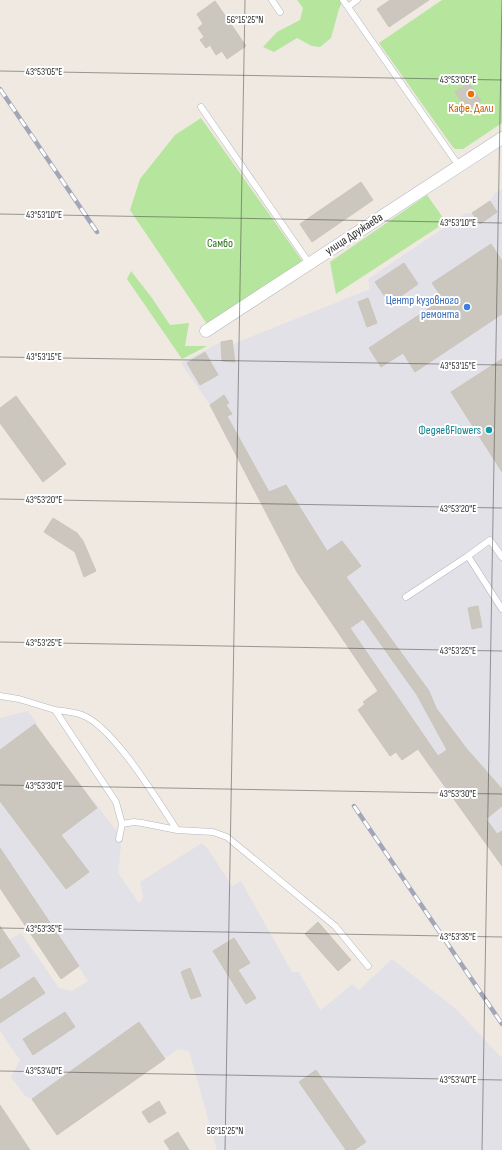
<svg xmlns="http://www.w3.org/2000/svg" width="502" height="1150" font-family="'Sofia Sans Condensed',sans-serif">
<rect width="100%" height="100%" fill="#efe9e1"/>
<path fill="#e3e1e8" d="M 502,189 L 502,866 L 431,769 L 297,572 L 210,405 L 181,363 L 221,342 L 232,340 L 233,344 L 370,289 L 368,279 L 466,213 L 472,213 L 490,201 L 494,194 Z
M 28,711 L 37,723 L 35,725 L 116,830 L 121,846 L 118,873 L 139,903 L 143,898 L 140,882 L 202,843 L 208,849 L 232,886 L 241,881 L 292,972 L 299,972 L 320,1010 L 331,1002 L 352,984 L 359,990 L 392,959 L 456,1009 L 502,1058 L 502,1150 L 217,1150 L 189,1051 L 178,1049 L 57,1135 L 32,1099 L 25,1096 L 11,1077 L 20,1060 L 0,1031 L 0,946 L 9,940 L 21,933 L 59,988 L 72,991 L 88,981 L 0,848 L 0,718 Z"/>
<path fill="#b6e59e" d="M 297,0 L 343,0 L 339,9 L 331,38 L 320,47 L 312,46 L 297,38 L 274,52 L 263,47 L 277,32 L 300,20 L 303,8 Z
M 442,0 L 502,0 L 502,123 L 463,149 L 455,149 L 452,146 L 379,43 Z
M 201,118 L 303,262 L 207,324 L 130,210 L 140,179 L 175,135 Z
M 427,195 L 446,222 L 336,294 L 330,262 Z
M 131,271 L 152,298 L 170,325 L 189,323 L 185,346 L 207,346 L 182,359 L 127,279 Z"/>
<path fill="#cbc7bf" stroke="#cbc5ba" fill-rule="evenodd" d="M 390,0 L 429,0 L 389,27 L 377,9 Z
M 215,1 L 246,46 L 227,59 L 222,51 L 216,55 L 210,45 L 206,48 L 200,40 L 204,37 L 198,28 L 203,24 L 197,14 Z
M 469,83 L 481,101 L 467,110 L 455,92 Z
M 361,182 L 373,200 L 312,242 L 300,224 Z
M 490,201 L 497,212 L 480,224 L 472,213 Z
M 491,244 L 502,261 L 502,314 L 415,372 L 403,353 L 381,367 L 369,348 L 443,299 L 432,283 Z
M 404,263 L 418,284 L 390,304 L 375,282 Z
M 368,298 L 377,323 L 367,327 L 358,302 Z
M 232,340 L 235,362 L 222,361 L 221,342 Z
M 205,352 L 218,375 L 200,385 L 187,363 Z
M 502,359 L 502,472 L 451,392 Z
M 224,395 L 229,403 L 226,405 L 232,414 L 227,416 L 269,492 L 286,485 L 327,551 L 342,541 L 361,566 L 346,577 L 429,691 L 436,708 L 466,748 L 502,789 L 502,806 L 486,819 L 497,834 L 502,831 L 502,866 L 418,749 L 402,760 L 396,752 L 390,756 L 358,710 L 365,704 L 363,702 L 378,691 L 297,572 L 210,405 ZM 363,619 L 417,695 L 447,750 L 438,756 L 350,628 Z
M 16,396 L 66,464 L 43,482 L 0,423 L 0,408 Z
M 53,518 L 77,533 L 83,541 L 96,571 L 84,577 L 75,552 L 44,532 Z
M 478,606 L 482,627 L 472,629 L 468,608 Z
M 35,724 L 97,808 L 61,835 L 89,872 L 66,889 L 0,801 L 0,750 Z
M 0,848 L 79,966 L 61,979 L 0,888 Z
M 318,922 L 351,960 L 338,971 L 305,934 Z
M 0,926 L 20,956 L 0,969 Z
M 234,938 L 250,963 L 238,970 L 256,998 L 246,1004 L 213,951 Z
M 190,968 L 201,996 L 191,999 L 181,972 Z
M 34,977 L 45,993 L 0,1023 L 0,1000 Z
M 65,1012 L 75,1027 L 33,1055 L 23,1039 Z
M 139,1022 L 165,1059 L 57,1135 L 32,1099 Z
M 316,1070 L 366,1142 L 354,1150 L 346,1150 L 299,1082 Z
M 159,1101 L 166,1113 L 149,1123 L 142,1112 Z
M 0,1105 L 30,1150 L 0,1150 Z
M 178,1132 L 189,1150 L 170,1150 L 164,1141 Z"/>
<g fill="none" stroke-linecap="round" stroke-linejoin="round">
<defs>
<path id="lane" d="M 272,0 L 280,12
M 343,0 L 459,166
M 348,7 L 357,0
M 201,107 L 309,263
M 502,557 L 490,540 L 468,556 L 502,609
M 406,597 L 468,556
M 0,696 L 19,699 L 55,710 L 116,802 L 122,824 L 119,839
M 55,710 C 64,711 74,712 82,715 C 113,726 158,801 177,830
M 122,824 L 134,822 L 142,823 L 177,830 L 213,832 L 227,837 L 335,926 L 368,966"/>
<path id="street" d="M 206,331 L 502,138"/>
</defs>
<use href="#lane" stroke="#b4b7c1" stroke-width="7"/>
<use href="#street" stroke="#b4b7c1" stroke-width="13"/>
<use href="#lane" stroke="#fff" stroke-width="6"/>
<use href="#street" stroke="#fff" stroke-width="12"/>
<defs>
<path id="rail" d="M 0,89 L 97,232
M 354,806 L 502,1024"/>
</defs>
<use href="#rail" stroke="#a3a6b8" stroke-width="4.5"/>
<use href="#rail" stroke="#fff" stroke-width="3" stroke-dasharray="9" stroke-linecap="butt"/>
</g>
<path fill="none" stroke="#2e2e2e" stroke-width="1" stroke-opacity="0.45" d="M 0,71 L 502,80M 0,214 L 502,223M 0,357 L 502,365M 0,499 L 502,508M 0,642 L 502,651M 0,785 L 502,794M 0,928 L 502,937M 0,1071 L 502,1080M 225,1150 L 245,0M 482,1150 L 502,0"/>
<circle fill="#e8710a" stroke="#fff" stroke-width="1.5" cx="471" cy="94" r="4"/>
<circle fill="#3f7fe0" stroke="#fff" stroke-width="1.5" cx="467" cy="307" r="4"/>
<circle fill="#0f9aa8" stroke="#fff" stroke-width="1.5" cx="489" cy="430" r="4"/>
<g text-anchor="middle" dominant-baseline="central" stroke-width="4" stroke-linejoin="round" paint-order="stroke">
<g font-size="12" fill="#c56008" stroke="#fff">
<text x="471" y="108">Кафе. Дали</text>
</g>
<g font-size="12" fill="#2e2e2e" stroke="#fff">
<text transform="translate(354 234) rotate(-33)">улица Дружаева</text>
</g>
<g font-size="12" fill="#2c6e1b" stroke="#fff">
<text x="220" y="243">Самбо</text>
</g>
<g font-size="12" fill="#366cbe" stroke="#fff" text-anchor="end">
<text x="459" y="300">Центр кузовного<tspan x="459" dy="14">ремонта</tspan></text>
</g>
<g font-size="12" fill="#0d838f" stroke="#fff" text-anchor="end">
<text x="481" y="430">ФедяевFlowers</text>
</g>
</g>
<g font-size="10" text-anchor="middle" fill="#2e2e2e" stroke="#fff" stroke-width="4" stroke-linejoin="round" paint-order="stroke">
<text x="245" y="23">56°15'25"N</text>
<text x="44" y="75">43°53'05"E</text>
<text x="458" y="83">43°53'05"E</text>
<text x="44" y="218">43°53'10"E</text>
<text x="458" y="226">43°53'10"E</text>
<text x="44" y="360">43°53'15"E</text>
<text x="458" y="369">43°53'15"E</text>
<text x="44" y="503">43°53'20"E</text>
<text x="458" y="512">43°53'20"E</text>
<text x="44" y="646">43°53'25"E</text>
<text x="458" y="654">43°53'25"E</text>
<text x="44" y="789">43°53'30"E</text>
<text x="458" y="797">43°53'30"E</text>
<text x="44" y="932">43°53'35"E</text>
<text x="458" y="940">43°53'35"E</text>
<text x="44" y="1074">43°53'40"E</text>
<text x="458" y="1083">43°53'40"E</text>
<text x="225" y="1134">56°15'25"N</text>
</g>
</svg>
